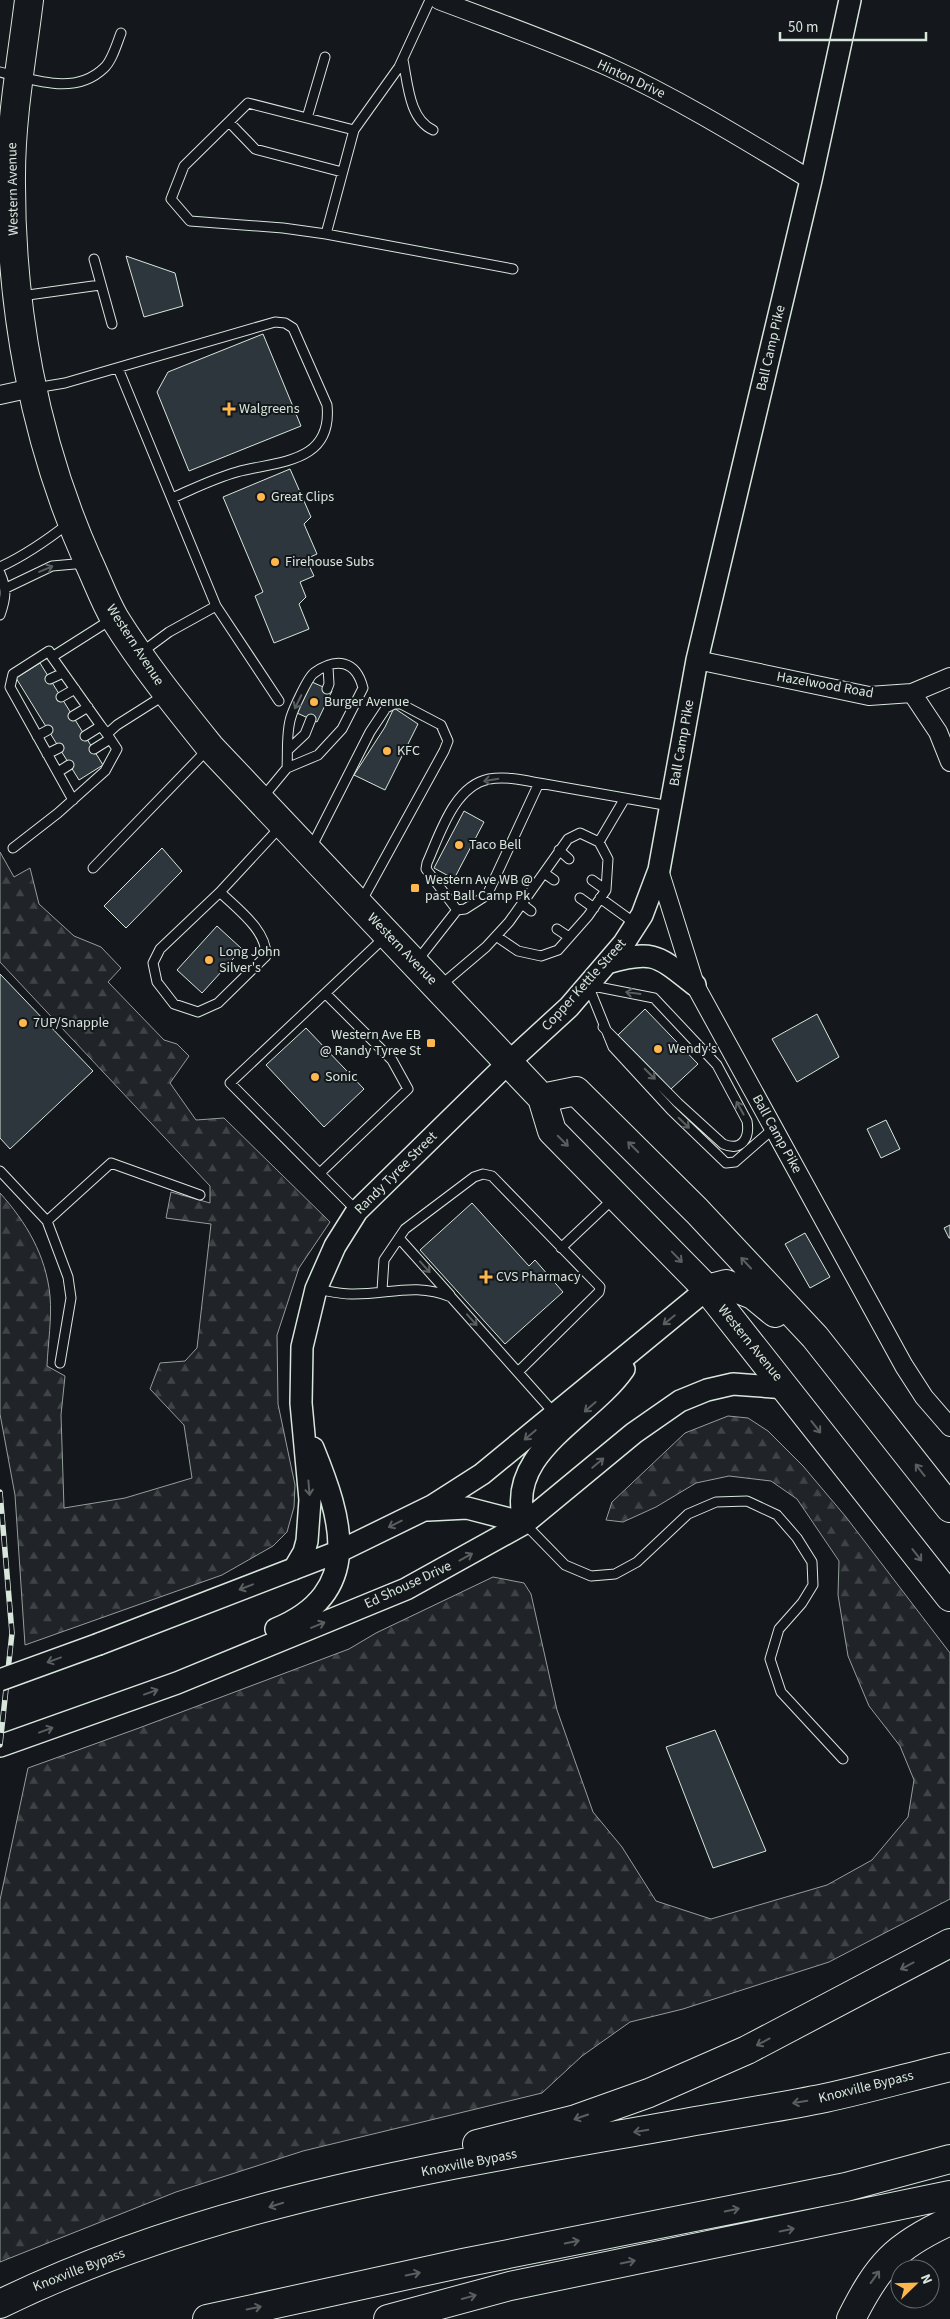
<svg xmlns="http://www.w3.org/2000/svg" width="950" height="2319" font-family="'Source Sans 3',sans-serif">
<defs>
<pattern id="forest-firs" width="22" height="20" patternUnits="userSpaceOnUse" patternTransform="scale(1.25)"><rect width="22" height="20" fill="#202428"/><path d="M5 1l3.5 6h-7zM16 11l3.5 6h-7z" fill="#404447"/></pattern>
</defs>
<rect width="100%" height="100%" fill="#14181c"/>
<path fill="url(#forest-firs)" stroke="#939e99" d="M 0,852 L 14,877 L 30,868 L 39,904 L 74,936 L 101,947 L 121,968 L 108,982 L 164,1040 L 177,1044 L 189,1056 L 170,1083 L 196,1120 L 224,1118 L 330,1222 L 299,1268 L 277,1335 L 278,1404 L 295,1485 L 294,1507 L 287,1532 L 273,1546 L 222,1575 L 25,1645 L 15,1495 L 0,1414 L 0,1193 C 26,1222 46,1255 50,1296 C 52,1318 48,1343 47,1366 L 65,1376 L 61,1415 L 64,1508 L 125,1498 L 192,1478 L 184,1425 L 150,1389 L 160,1363 L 185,1361 L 197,1348 L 211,1224 L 166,1218 L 171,1192 L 210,1203 L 210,1186 L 0,962 Z
M 728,1416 L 748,1418 L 768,1431 L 803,1466 L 846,1517 L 950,1653 L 950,1899 L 829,1962 L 683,2009 L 630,2022 L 582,2056 L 542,2093 L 303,2151 L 176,2192 L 0,2262 L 0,1900 L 28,1768 L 139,1728 L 349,1649 L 376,1633 L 493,1577 L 524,1583 L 531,1594 L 557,1710 L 593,1812 L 622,1847 L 656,1901 L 711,1919 L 827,1885 L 872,1860 L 908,1817 L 914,1780 L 900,1746 L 869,1706 L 848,1656 L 838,1595 L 839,1561 L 797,1499 L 771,1481 L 729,1476 L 696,1483 L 656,1507 L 623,1522 L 606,1520 L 612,1502 L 685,1433 Z"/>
<path fill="#2c363c" stroke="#d8e6dc" d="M 126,256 L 175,273 L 183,306 L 144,317 Z
M 263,334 L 301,426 L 189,471 L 157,392 L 168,372 Z
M 290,469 L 311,517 L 304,524 L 317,554 L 306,559 L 314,576 L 300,582 L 306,597 L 299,604 L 309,629 L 274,643 L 255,596 L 263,592 L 223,497 Z
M 40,663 L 103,765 L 79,780 L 16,678 Z
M 312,682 L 332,691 L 317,722 L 297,713 Z
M 394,708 L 418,724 L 385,790 L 354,775 L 385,727 Z
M 464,811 L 484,822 L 454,879 L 434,868 Z
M 162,848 L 182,871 L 126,928 L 104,906 Z
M 217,926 L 242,949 L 202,993 L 177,970 Z
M 0,974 L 93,1071 L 10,1149 L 0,1138 Z
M 645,1009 L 698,1064 L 671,1089 L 618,1035 Z
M 817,1014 L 839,1057 L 797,1082 L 772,1039 Z
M 306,1028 L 364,1089 L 324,1127 L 266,1065 Z
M 886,1120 L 900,1149 L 881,1158 L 867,1129 Z
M 472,1203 L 529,1266 L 535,1260 L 563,1292 L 505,1344 L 420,1250 Z
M 950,1225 L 950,1238 L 949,1238 L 944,1228 Z
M 805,1233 L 830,1277 L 810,1288 L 785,1244 Z
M 715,1730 L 766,1851 L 713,1868 L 666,1747 Z"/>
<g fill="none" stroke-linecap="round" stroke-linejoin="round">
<defs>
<path id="service" d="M 430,0 L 399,67 L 354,130 L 326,234 L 513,269
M 403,60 C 408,84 409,119 433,130
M 0,72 C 35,80 75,96 104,68 C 112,61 117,43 121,33
M 307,118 L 325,57
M 229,122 L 255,149 L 342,172
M 326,234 L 283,228 L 190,221 L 171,199 L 184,166 L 248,103 L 354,130
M 94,259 L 112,324
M 21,296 L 100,285
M 118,368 L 216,606 L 279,701
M 35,388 L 65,383 L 275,322 L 285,323 L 293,328 L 327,405 C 333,464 277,461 237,472 C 215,478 193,489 172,498
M 0,567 C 26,555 46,541 69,523
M 0,573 C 7,589 6,598 0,615
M 6,588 L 52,566 L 86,563
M 112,619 L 52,657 L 101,726 L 107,734 L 117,725 L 166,694
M 142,652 L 169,632 L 216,606
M 52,657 L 49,651 L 13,674 L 10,687 L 73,800
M 50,679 L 63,673
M 327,689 L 329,684 L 328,667
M 61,697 L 75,689
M 73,716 L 88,707
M 37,736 L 48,730
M 85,736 L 101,726
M 94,749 L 110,739
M 288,750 L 305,734 L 311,719
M 47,754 L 59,748
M 58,772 L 69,765
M 263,797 L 287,768 L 318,755 L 342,729 L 363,688 C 356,660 336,657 314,673 C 308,677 293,710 291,717 C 286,732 288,752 287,768
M 13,848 L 58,813 L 105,771 L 117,749 L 107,734
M 311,848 L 370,732 L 386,708 L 394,704 L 401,704 L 441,725 L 448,741 L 444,751 L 361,902
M 559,850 L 569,859
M 93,868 L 208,749
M 544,873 L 554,880
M 592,880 L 606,890
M 220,892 C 237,909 267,930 266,956 L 218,1003 L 198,1012 L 174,1004 L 157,982 L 153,963 L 160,949 L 220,892 L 282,825
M 580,898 L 594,908
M 600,898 L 636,924
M 522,904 L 531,911
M 457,910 L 426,869 L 427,863 C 440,834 454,786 489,779 C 506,776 523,780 539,783
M 557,929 L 569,937
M 496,936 L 518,951 L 541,956 L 558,950 L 588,916 L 606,890 L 608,859 L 599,842
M 417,961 L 457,910 L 465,909 L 487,895 L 539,783 L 670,806
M 588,985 L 654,998 L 717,1065 L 747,1121 C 750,1138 742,1152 723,1144 L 678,1103 L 603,1027
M 588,985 L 613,1047 L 671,1110 L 726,1163 L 735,1162 L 774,1128
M 440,986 L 486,947 L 509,922 L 568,839 L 580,833 L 599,842 L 625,798
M 0,1171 L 47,1221
M 320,1173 L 408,1089 L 392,1060 L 326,994
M 357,1211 L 230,1083 L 386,936
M 399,1238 L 450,1295
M 561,1248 L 614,1198
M 316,1289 C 328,1291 340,1294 351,1294 C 387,1295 415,1282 451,1297 L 555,1414
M 382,1290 L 384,1260 L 405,1229 L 474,1177 L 483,1174 L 492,1176 L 600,1287 L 599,1292 L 518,1372
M 60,1363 L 71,1298 L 68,1277 L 47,1221 L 111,1163 L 200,1195
M 525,1524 L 565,1565 L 591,1576 L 615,1574 L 637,1562 L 688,1514 L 716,1502 L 747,1501 L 777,1515 L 797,1538 L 812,1562 L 813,1585 L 802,1603 L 779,1629 L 770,1659 L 781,1692 L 843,1759"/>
<path id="minor" d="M 439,0 C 496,22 554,42 609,67 C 679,99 745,140 811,180
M 0,395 L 32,388
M 697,660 L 869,696 L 912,693 L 950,677
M 912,693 L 938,732 L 950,762
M 659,870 L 695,985 L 904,1366 L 924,1397 L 950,1427"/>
<path id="tertiary" d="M 607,963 C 654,949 658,956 695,985
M 428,1510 L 467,1508 L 525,1523
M 525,1523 C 503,1453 589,1419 624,1369
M 294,1569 L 304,1552 L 307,1541 L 310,1500 L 301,1403 L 302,1347 L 316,1289 L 335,1246 L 357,1211 L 508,1063 L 569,1007 L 624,943 L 642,915 L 659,870 L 697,660 L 811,180 L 850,0
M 276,1629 C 365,1592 342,1519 313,1448
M 99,1644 L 340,1551 L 432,1506 L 482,1474 L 707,1289
M 0,1746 L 177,1683 L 406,1589 L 525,1523 L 634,1433 L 680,1401 L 707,1390 L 733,1384 L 786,1388"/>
<path id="primary" d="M 29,0 C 22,58 11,117 11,175 C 10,307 34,440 88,561 C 97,580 104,600 115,619 C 143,664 177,706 210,747 L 542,1098 L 552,1131 L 707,1289 L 950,1597
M 542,1098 L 576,1091 L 697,1211 L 815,1337 L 950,1508
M 707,1289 L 726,1284 L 753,1295 L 775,1313"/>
<path id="motorway" d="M 477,2144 L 576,2119 L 649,2093 L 747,2050 L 950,1943
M 0,2304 C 214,2199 457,2164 690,2122 C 735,2114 781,2107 825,2098 C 867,2089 909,2077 950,2067
M 207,2319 L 463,2263 L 846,2187 L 950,2159
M 388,2319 L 510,2286 L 950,2195
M 851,2319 C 878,2265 895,2246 950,2221"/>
</defs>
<use href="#service" stroke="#d8e6dc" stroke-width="11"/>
<use href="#minor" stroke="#d8e6dc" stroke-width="20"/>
<use href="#tertiary" stroke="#d8e6dc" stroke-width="24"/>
<use href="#primary" stroke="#d8e6dc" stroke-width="30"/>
<use href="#motorway" stroke="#d8e6dc" stroke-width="30"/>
<use href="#service" stroke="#14181c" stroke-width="9"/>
<use href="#minor" stroke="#14181c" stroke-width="18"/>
<use href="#tertiary" stroke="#14181c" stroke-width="21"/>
<use href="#primary" stroke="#14181c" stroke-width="28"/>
<use href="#motorway" stroke="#14181c" stroke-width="28"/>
<defs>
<path id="rail" d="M 0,1492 L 12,1633 L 0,1745"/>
</defs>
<use href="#rail" stroke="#d8e6dc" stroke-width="5.5"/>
<use href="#rail" stroke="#14181c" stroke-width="4" stroke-dasharray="11" stroke-linecap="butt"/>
<defs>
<path id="tertiary-bridge" d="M 0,1680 L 99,1644"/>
</defs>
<use href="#tertiary-bridge" stroke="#d8e6dc" stroke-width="24" stroke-linecap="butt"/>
<use href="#tertiary-bridge" stroke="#14181c" stroke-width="21"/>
</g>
<defs><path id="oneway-shaft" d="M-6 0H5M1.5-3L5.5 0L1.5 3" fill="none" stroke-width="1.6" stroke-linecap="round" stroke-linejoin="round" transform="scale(1.25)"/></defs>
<g stroke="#59605f">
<use href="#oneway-shaft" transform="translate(46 569) rotate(-23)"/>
<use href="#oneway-shaft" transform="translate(298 702) rotate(116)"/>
<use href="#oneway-shaft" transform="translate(491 780) rotate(170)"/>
<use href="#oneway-shaft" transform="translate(633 993) rotate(-172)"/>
<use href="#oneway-shaft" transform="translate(650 1074) rotate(45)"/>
<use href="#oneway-shaft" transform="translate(740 1108) rotate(-119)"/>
<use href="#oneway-shaft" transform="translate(684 1123) rotate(44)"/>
<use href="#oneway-shaft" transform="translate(563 1141) rotate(45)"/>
<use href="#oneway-shaft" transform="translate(633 1147) rotate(-135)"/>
<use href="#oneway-shaft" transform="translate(677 1257) rotate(46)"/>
<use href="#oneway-shaft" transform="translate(746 1263) rotate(-133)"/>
<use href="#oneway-shaft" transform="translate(425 1267) rotate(48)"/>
<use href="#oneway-shaft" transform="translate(472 1320) rotate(48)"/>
<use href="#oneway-shaft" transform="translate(669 1320) rotate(141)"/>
<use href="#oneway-shaft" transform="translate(590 1407) rotate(139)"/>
<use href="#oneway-shaft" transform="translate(816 1427) rotate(52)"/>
<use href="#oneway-shaft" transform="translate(530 1435) rotate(140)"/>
<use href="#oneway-shaft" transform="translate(598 1463) rotate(-40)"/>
<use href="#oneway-shaft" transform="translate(920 1470) rotate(-128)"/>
<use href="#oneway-shaft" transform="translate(309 1488) rotate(85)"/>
<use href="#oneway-shaft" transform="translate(395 1524) rotate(153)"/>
<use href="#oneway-shaft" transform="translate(917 1555) rotate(52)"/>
<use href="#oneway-shaft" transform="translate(466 1557) rotate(-29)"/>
<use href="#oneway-shaft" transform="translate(246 1587) rotate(159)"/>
<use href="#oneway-shaft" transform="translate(318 1625) rotate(-22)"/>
<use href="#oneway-shaft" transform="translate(54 1660) rotate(160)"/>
<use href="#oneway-shaft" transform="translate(151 1692) rotate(-20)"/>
<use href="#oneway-shaft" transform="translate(46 1730) rotate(-20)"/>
<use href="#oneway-shaft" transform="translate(907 1966) rotate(152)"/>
<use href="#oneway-shaft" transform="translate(763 2042) rotate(152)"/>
<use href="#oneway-shaft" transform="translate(800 2102) rotate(170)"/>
<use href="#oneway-shaft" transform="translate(581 2117) rotate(161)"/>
<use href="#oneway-shaft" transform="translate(641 2131) rotate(170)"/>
<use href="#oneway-shaft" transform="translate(276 2205) rotate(163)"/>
<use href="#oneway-shaft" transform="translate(732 2210) rotate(-11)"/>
<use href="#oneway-shaft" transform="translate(787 2230) rotate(-11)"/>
<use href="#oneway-shaft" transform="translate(572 2242) rotate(-11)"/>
<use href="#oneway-shaft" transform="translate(628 2262) rotate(-11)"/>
<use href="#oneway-shaft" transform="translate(413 2274) rotate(-12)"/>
<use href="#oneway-shaft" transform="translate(875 2277) rotate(-54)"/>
<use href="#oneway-shaft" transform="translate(469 2297) rotate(-15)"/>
<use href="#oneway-shaft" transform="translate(254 2308) rotate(-12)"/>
</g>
<g fill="#ffb74d" stroke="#14181c" stroke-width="2">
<path d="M226.5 401.5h5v5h5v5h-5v5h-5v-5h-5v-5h5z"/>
<circle cx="261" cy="497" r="5"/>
<circle cx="275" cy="562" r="5"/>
<circle cx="314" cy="702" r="5"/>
<circle cx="387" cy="751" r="5"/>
<circle cx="459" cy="845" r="5"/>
<rect x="410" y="883" width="10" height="10" rx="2.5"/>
<circle cx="209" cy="960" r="5"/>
<circle cx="23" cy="1023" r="5"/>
<rect x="426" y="1038" width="10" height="10" rx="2.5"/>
<circle cx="658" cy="1049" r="5"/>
<circle cx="315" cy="1077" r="5"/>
<path d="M483.5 1269.5h5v5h5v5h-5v5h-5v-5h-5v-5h5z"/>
</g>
<g text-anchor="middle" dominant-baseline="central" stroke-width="4" stroke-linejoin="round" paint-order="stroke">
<g font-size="14" fill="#d8e6dc" stroke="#14181c">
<text transform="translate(631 79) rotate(25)">Hinton Drive</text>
<text transform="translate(13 189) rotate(-91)">Western Avenue</text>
<text transform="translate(771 348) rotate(-77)">Ball Camp Pike</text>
<text transform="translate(135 645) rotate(57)">Western Avenue</text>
<text transform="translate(825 685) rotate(10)">Hazelwood Road</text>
<text transform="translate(682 743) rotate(-80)">Ball Camp Pike</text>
<text transform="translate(402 949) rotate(46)">Western Avenue</text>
<text transform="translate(584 985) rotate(-48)">Copper Kettle Street</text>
<text transform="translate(777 1134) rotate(61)">Ball Camp Pike</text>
<text transform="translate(396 1173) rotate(-45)">Randy Tyree Street</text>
<text transform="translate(750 1343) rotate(51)">Western Avenue</text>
<text transform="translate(408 1585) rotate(-25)">Ed Shouse Drive</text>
<text transform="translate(866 2087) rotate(-14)">Knoxville Bypass</text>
<text transform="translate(469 2163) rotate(-11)">Knoxville Bypass</text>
<text transform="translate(79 2270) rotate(-21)">Knoxville Bypass</text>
</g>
<g font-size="14" fill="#d8e6dc" stroke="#14181c" text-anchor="start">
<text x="239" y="409">Walgreens</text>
<text x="271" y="497">Great Clips</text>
<text x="285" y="562">Firehouse Subs</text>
<text x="324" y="702">Burger Avenue</text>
<text x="397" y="751">KFC</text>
<text x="469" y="845">Taco Bell</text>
<text x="425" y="880">Western Ave WB @<tspan x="425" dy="16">past Ball Camp Pk</tspan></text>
<text x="219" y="952">Long John<tspan x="219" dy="16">Silver's</tspan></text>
<text x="33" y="1023">7UP/Snapple</text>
<text x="421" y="1035" text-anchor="end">Western Ave EB<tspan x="421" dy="16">@ Randy Tyree St</tspan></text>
<text x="668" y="1049">Wendy's</text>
<text x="325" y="1077">Sonic</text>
<text x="496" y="1277">CVS Pharmacy</text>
</g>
</g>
<g transform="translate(915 2284) rotate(67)"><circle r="24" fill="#14181c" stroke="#626a69"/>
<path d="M0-4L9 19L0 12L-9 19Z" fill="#ffb74d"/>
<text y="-8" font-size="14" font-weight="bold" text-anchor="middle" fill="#d8e6dc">N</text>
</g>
<path d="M780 32v8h146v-8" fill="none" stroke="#d8e6dc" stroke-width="2.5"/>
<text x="788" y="32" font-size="15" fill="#d8e6dc" stroke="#14181c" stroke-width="4" paint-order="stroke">50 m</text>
</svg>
